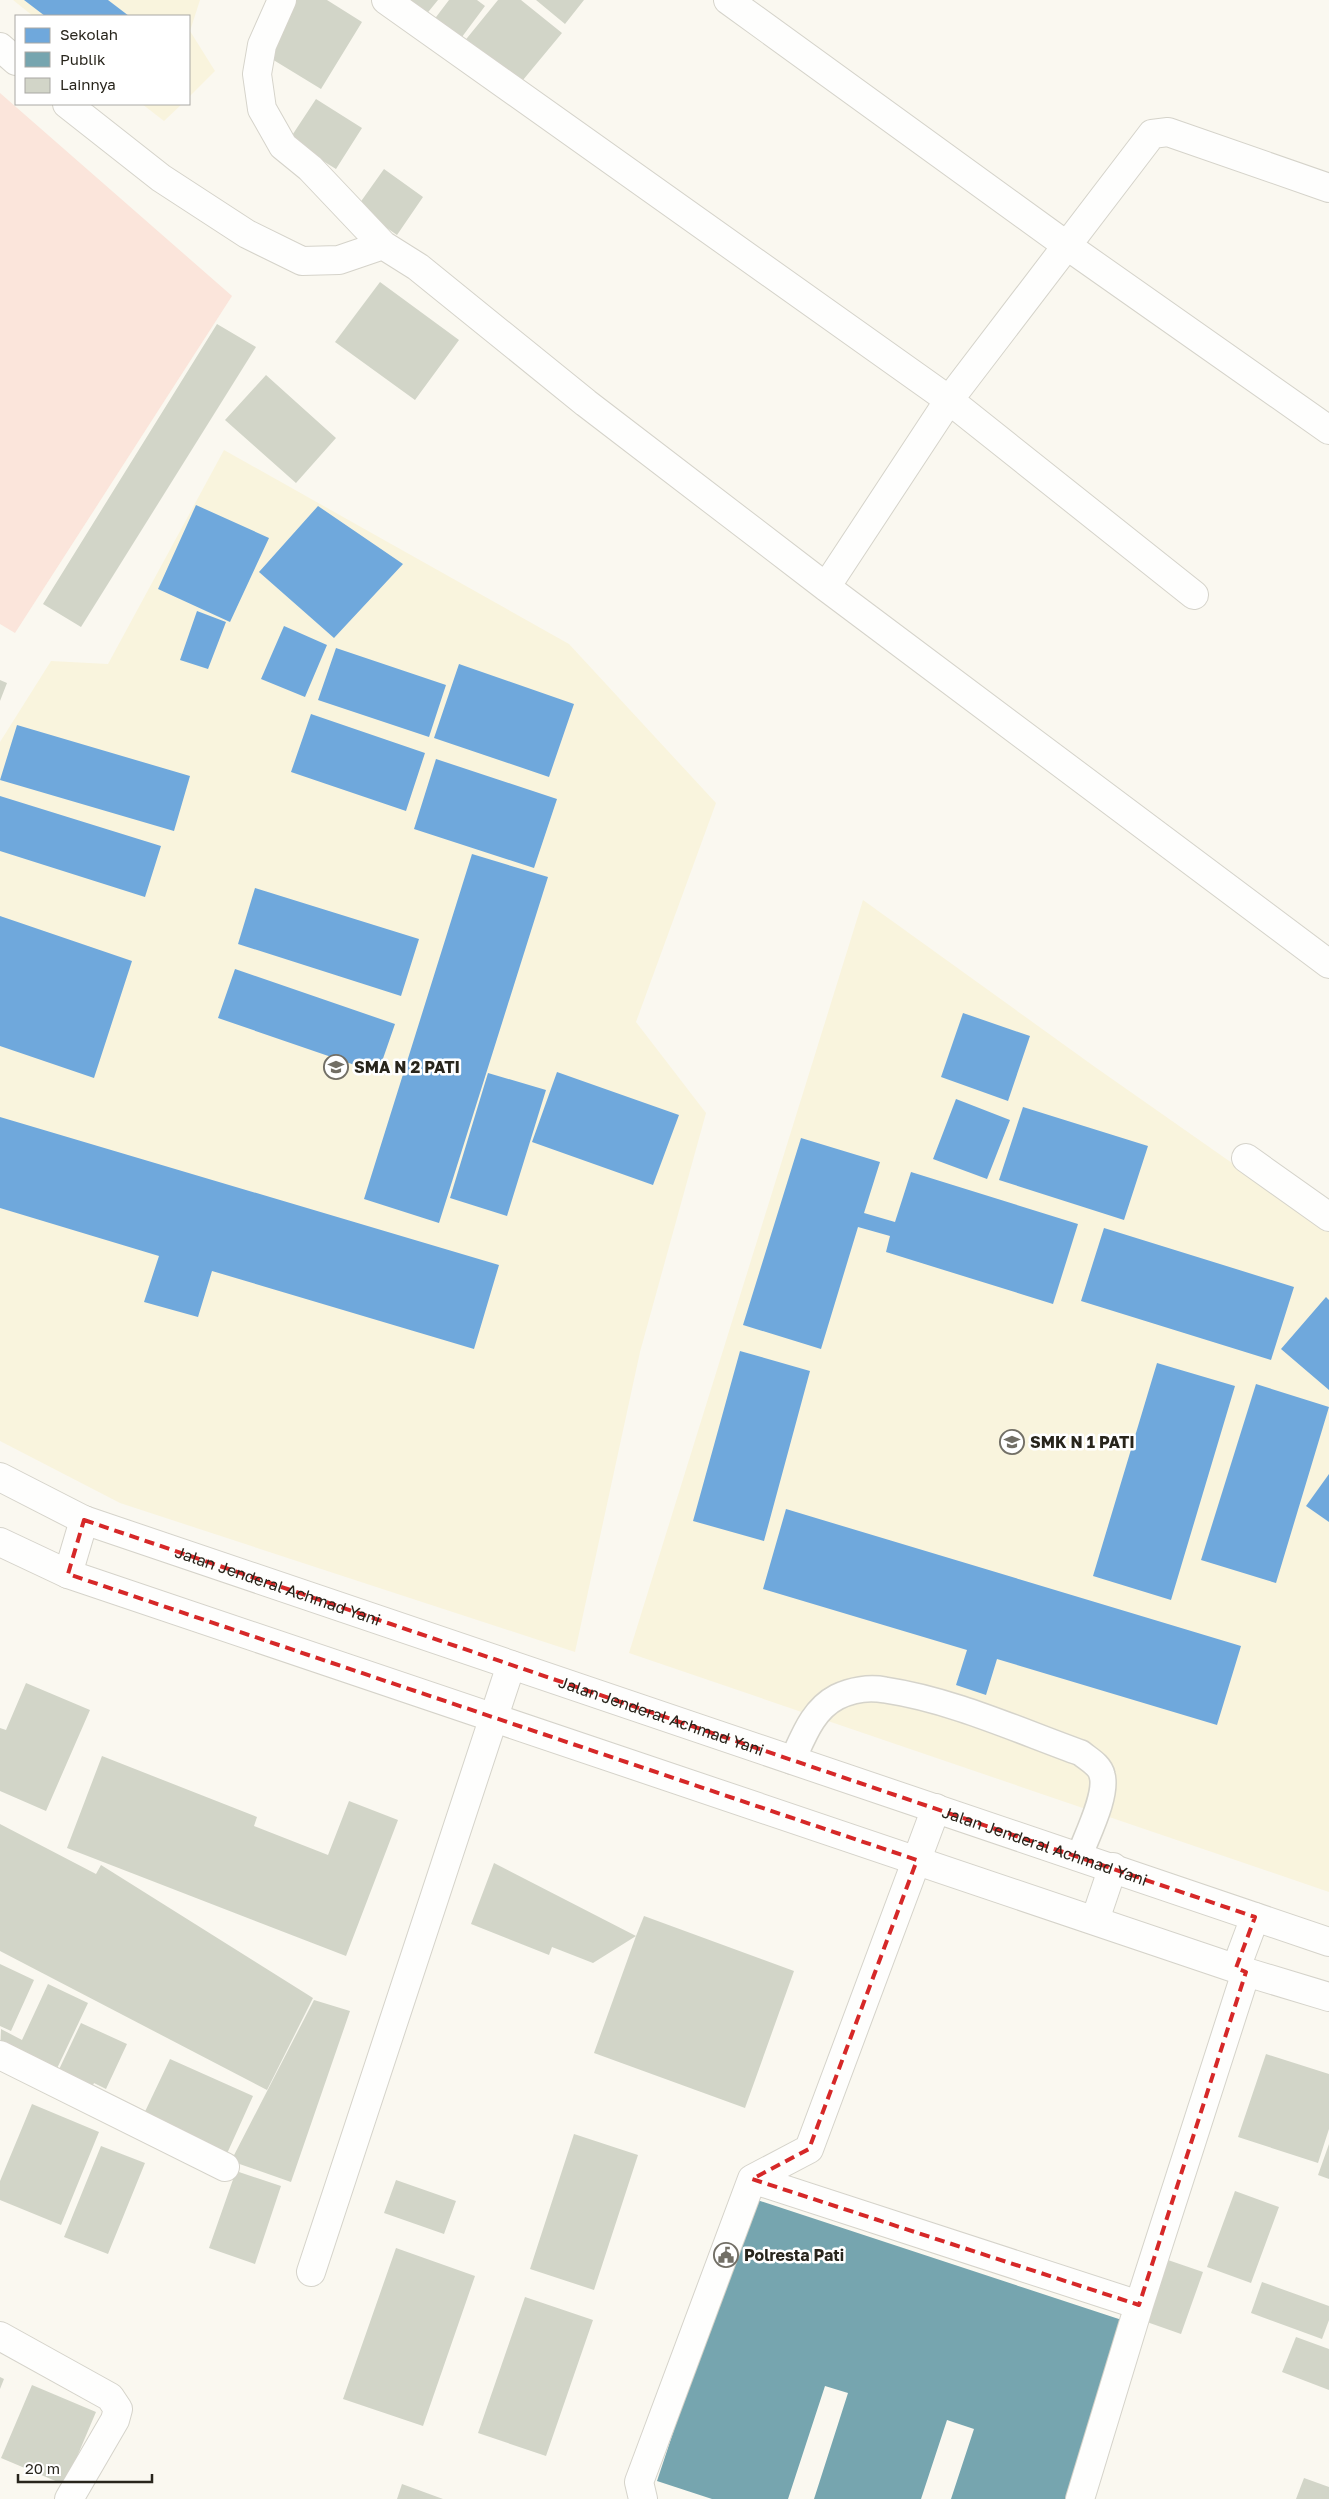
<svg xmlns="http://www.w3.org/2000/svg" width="1329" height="2499" font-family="'Golos Text',sans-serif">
<rect width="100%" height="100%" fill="#faf8f0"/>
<path fill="#f9f4dd" d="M 13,0 L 200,0 L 190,31 L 215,71 L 189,97 L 189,16 L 33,16 Z
M 142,104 L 182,104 L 164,121 Z
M 224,450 L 569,644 L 716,803 L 636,1022 L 706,1113 L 640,1352 L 575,1652 L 120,1503 L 0,1441 L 0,742 L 51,661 L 108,664 Z
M 863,900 L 1095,1067 L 1329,1231 L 1329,1892 L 629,1653 Z"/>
<path fill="#fbe5db" d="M 0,93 L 232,296 L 15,633 L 0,624 Z"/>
<path fill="#6fa8dc" d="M 24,0 L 108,0 L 129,16 L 45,16 Z
M 196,505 L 269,538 L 230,622 L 158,589 Z
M 318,506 L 403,564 L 334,638 L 259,572 Z
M 197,611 L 226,622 L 208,669 L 180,660 Z
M 284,626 L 327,645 L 305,697 L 261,679 Z
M 336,648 L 446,685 L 429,737 L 318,700 Z
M 459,664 L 574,704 L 549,777 L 434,738 Z
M 311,714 L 425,753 L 406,811 L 291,772 Z
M 17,725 L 190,776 L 174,831 L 0,780 Z
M 436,759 L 557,799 L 534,868 L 414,829 Z
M 0,796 L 161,846 L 145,897 L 0,851 Z
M 472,854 L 548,877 L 439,1223 L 364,1199 Z
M 255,888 L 419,939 L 401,996 L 238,944 Z
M 0,916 L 132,961 L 94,1078 L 0,1046 Z
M 235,969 L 395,1024 L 378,1073 L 218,1018 Z
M 963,1013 L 1030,1036 L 1008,1101 L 941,1077 Z
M 557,1072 L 679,1115 L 653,1185 L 532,1142 Z
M 488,1073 L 546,1090 L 507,1216 L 450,1198 Z
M 956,1099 L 1010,1120 L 987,1179 L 933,1159 Z
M 1023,1107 L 1148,1146 L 1124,1220 L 999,1180 Z
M 0,1117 L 499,1265 L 474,1349 L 212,1271 L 198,1317 L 144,1302 L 159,1256 L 0,1208 Z
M 801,1138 L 880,1162 L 864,1213 L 895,1222 L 911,1172 L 1078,1224 L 1053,1304 L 886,1252 L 890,1236 L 858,1227 L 821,1349 L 743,1325 Z
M 1104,1228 L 1294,1287 L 1271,1360 L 1081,1301 Z
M 1326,1297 L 1329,1300 L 1329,1390 L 1281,1349 Z
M 740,1351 L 810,1371 L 764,1541 L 693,1521 Z
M 1157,1363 L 1235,1386 L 1171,1600 L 1093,1576 Z
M 1256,1384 L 1329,1407 L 1276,1583 L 1201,1560 Z
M 1329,1474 L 1329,1522 L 1306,1506 Z
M 786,1509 L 1241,1646 L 1217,1725 L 997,1659 L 986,1695 L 956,1685 L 967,1650 L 763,1589 Z"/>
<path fill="#76a5af" d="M 751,2198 L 1131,2323 L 1075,2499 L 951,2499 L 974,2429 L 947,2420 L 921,2499 L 814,2499 L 848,2393 L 825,2386 L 788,2499 L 712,2499 L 657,2481 Z"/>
<path fill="#d2d5c8" d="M 296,0 L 327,0 L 362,22 L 321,89 L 262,53 Z
M 401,0 L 438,0 L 420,22 Z
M 449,0 L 477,0 L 485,6 L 456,45 L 430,25 Z
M 498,0 L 521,0 L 562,33 L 518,86 L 463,43 Z
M 536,0 L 584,0 L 565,24 Z
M 316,99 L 362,128 L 336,169 L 289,140 Z
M 384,169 L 423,197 L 397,235 L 357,207 Z
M 380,282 L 459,340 L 415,400 L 335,342 Z
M 217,324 L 256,347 L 81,627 L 43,604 Z
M 266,375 L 336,438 L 296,483 L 225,420 Z
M 0,680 L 7,683 L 0,701 Z
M 26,1683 L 90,1710 L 46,1811 L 0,1791 L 0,1728 L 6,1730 Z
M 102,1756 L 257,1817 L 254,1826 L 328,1855 L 349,1801 L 398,1820 L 346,1956 L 67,1848 Z
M 0,1824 L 96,1874 L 101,1865 L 313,1998 L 267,2090 L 0,1951 Z
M 494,1863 L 636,1936 L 644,1916 L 794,1971 L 745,2108 L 594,2053 L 636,1936 L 593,1963 L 552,1947 L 549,1955 L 471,1924 Z
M 0,1964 L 34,1980 L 11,2031 L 0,2026 Z
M 48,1984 L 88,2003 L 52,2079 L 0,2054 L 1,2029 L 22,2040 Z
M 314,2000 L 350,2011 L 291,2182 L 231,2161 Z
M 81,2023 L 127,2044 L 106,2089 L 94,2083 L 88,2095 L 54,2080 Z
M 1266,2054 L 1329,2074 L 1329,2129 L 1318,2163 L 1238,2137 Z
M 170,2059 L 253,2096 L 225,2158 L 141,2120 Z
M 32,2104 L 99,2132 L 61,2225 L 0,2200 L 0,2181 Z
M 574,2134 L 638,2155 L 594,2290 L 530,2269 Z
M 1329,2144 L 1329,2179 L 1318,2175 Z
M 101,2146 L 145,2163 L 108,2254 L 64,2237 Z
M 236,2171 L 281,2186 L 255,2264 L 209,2248 Z
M 396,2180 L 456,2201 L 444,2234 L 384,2213 Z
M 1235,2191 L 1279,2207 L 1251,2283 L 1207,2267 Z
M 396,2248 L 475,2276 L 423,2426 L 343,2399 Z
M 1165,2259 L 1203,2272 L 1181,2334 L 1144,2321 Z
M 1262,2282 L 1329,2306 L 1329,2320 L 1322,2339 L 1251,2313 Z
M 525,2297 L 593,2320 L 546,2456 L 478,2433 Z
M 1296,2337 L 1329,2349 L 1329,2390 L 1282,2372 Z
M 0,2377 L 4,2379 L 0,2389 Z
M 32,2385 L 96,2412 L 65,2485 L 1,2458 Z
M 1304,2478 L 1329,2487 L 1329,2499 L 1296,2499 Z
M 402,2484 L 443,2499 L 397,2499 Z"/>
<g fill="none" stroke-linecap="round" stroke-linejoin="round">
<defs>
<path id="service" d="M 792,1761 C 803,1738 812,1710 837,1697 C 851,1690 869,1687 885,1690 C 952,1700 1017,1730 1081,1753 C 1088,1759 1100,1765 1102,1775 C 1108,1795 1086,1837 1079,1857"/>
<path id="minor" d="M 282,0 L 262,45 L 257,74 L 262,109 L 283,146 L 310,168 L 383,245 L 418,267 L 586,403 L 826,587 L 1329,964
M 386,0 L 949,400 L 1194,595
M 728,0 L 1066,245 L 1329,430
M 0,47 L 16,61
M 67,104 L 161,178 L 247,234 L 302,261 L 339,260 L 383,245
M 826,587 L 949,400 L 1152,134 L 1168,132 L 1329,188
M 1246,1158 L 1329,1217
M 0,2055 L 225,2167
M 752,2179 L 1139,2305
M 311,2272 L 511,1665
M 0,2336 L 110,2397 L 118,2409 L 115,2420 L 69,2499
M 643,2499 L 639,2482 L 752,2179 L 809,2149 L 936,1808
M 1080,2499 L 1139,2305 L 1246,1972"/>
<g id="secondary">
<path id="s1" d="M 0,1477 L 84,1520 L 1329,1942"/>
<path d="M 0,1542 L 68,1574 L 1246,1972 L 1329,1997"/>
<path d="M 68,1574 L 84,1520"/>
<path d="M 1095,1920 L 1113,1867"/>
<path d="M 1236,1968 L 1255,1917"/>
</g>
</defs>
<use href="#service" stroke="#d5d3ca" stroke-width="28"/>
<use href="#minor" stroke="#d5d3ca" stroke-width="30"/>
<use href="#secondary" stroke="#d5d3ca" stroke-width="30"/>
<use href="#service" stroke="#fefefd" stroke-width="25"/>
<use href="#minor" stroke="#fefefd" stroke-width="28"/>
<use href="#secondary" stroke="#fefefd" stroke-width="28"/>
</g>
<path fill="none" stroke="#d62828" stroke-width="4" stroke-dasharray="10 6" stroke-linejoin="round" d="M 84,1520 L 1255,1917 L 1236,1968 L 1246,1972 L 1139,2305 L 752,2179 L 809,2149 L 917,1860 L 68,1574 Z"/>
<defs>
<symbol id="school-ring" viewBox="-11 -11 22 22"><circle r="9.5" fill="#fff" stroke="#726f66" stroke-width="1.5"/><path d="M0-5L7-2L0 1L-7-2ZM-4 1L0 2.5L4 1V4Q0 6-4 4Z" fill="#726f66"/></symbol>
<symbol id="civic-ring" viewBox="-11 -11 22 22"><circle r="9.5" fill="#fff" stroke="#726f66" stroke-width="1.5"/><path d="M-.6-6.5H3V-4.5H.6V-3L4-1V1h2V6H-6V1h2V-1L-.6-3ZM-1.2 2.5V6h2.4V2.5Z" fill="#726f66"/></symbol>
</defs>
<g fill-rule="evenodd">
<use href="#school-ring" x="322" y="1053" width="28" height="28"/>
<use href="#school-ring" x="998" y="1428" width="28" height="28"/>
<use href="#civic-ring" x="712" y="2241" width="28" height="28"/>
</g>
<g text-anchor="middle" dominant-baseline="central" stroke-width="5" stroke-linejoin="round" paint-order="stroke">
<g font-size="16" font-weight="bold" fill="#28251c" stroke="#fff" text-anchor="start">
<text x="354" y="1067">SMA N 2 PATI</text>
<text x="1030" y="1442">SMK N 1 PATI</text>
<text x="744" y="2255">Polresta Pati</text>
</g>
<g font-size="16" fill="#28251c" stroke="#fff">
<text stroke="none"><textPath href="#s1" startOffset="299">Jalan Jenderal Achmad Yani</textPath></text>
<text stroke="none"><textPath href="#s1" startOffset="704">Jalan Jenderal Achmad Yani</textPath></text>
<text stroke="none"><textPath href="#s1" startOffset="1109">Jalan Jenderal Achmad Yani</textPath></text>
</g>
</g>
<rect x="15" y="15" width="175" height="90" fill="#ffffff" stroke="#a9a8a4"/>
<rect x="25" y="28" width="25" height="15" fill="#6fa8dc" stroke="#a9a8a4"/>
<text x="60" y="40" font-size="15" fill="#28251c">Sekolah</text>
<rect x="25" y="52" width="25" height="15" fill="#76a5af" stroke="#a9a8a4"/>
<text x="60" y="65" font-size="15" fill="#28251c">Publik</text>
<rect x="25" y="78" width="25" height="15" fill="#d2d5c8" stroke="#a9a8a4"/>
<text x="60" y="90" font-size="15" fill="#28251c">Lainnya</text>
<path d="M18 2474v8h134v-8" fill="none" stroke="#28251c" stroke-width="2.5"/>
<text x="25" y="2474" font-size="15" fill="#28251c" stroke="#ffffff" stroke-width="4" paint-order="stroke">20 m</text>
</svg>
